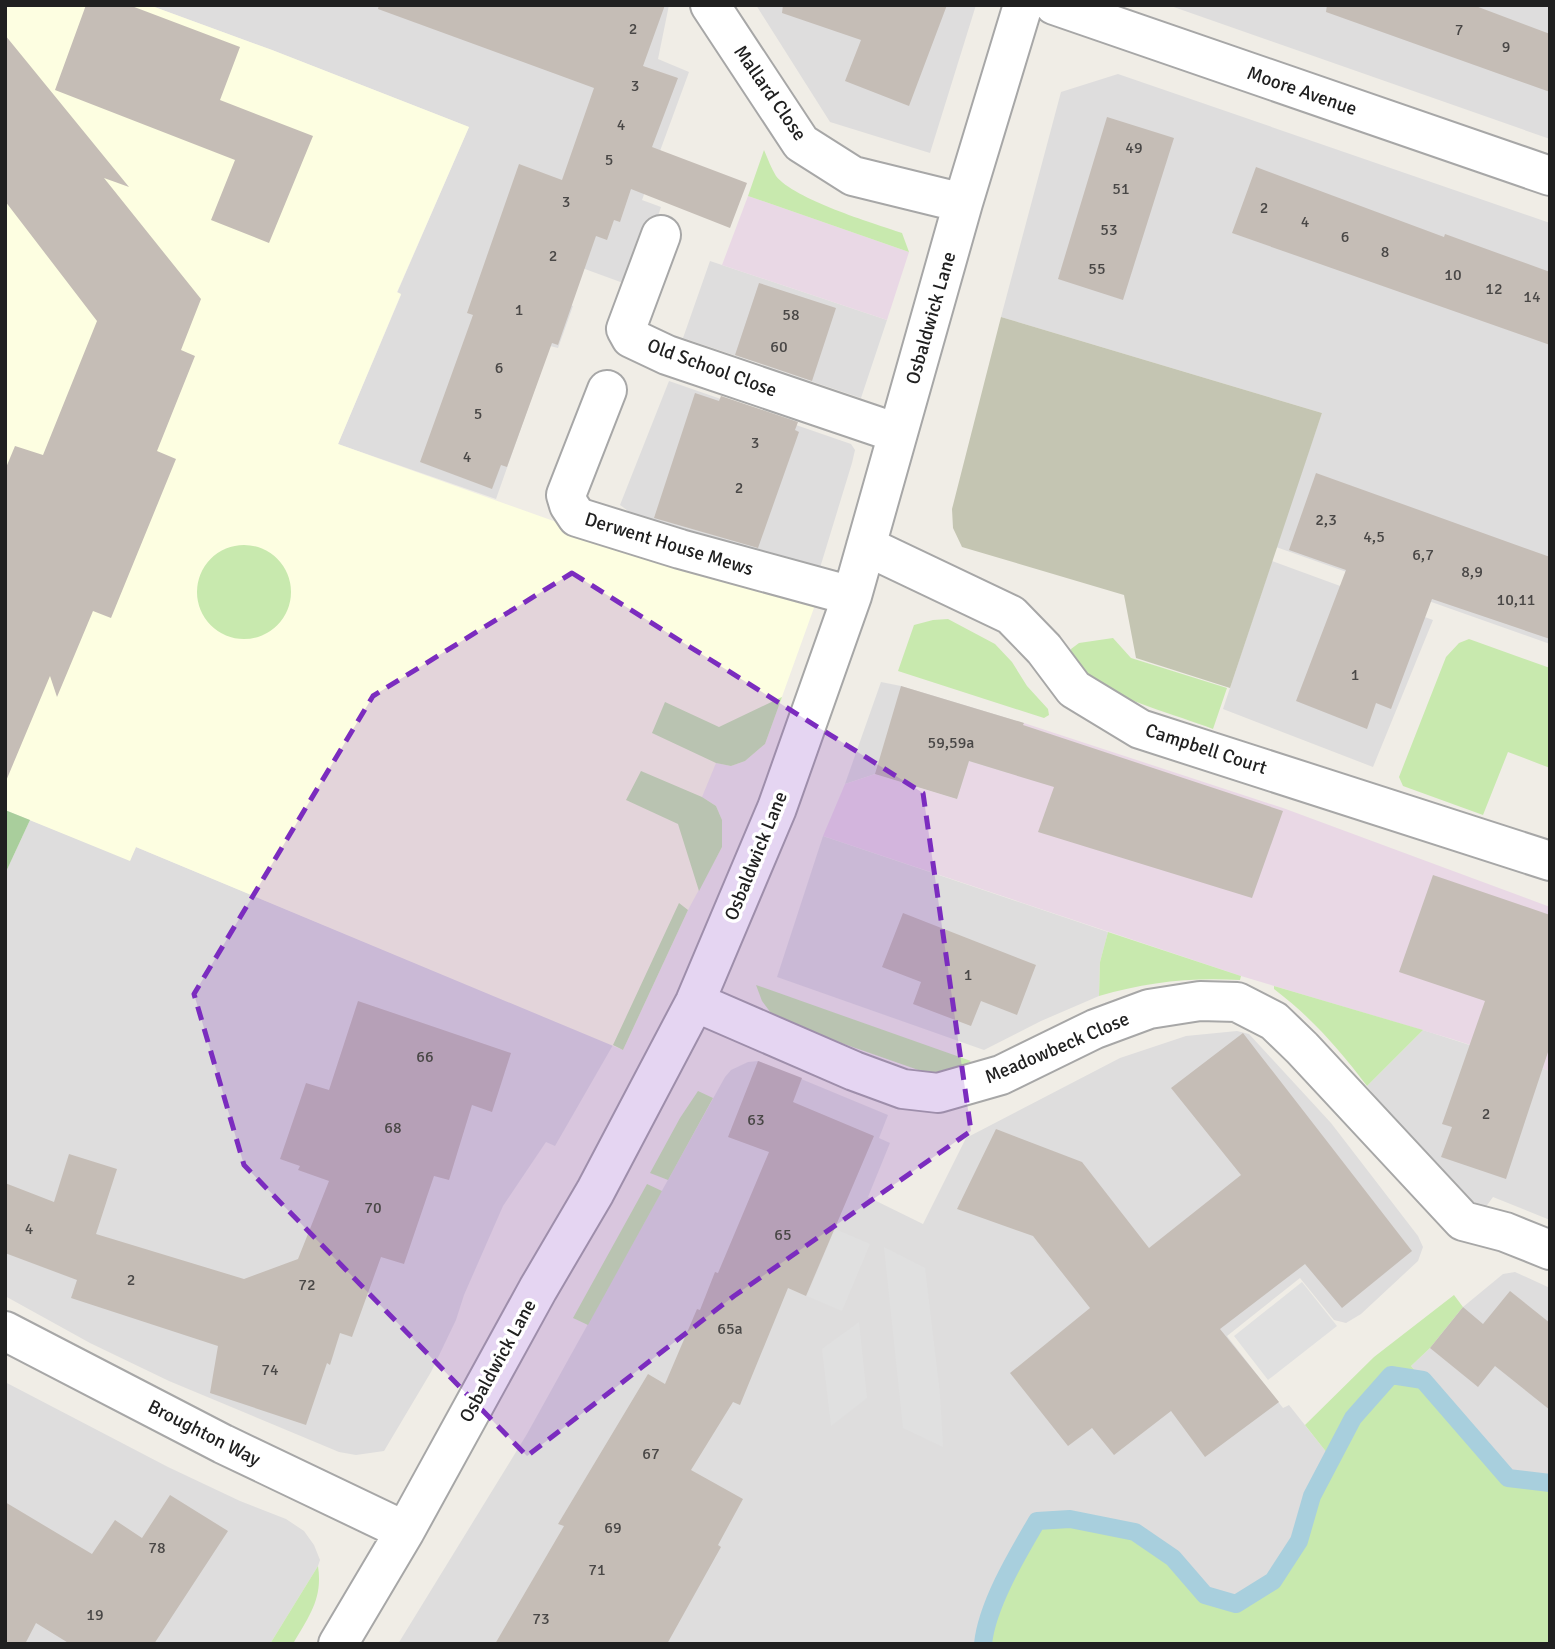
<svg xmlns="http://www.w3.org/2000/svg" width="1555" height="1649" font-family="Signika,sans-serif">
<rect width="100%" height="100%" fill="#f0ede6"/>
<path fill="#dedddd" d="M 149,5 L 669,5 L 658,59 L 689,72 L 642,200 L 661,207 L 634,287 L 574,265 L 561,302 L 573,306 L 558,348 L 550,346 L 496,499 L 338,444 L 401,295 L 397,293 L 469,127 L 272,50 Z
M 756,5 L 976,5 L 930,153 L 830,122 Z
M 1168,5 L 1550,5 L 1550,139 Z
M 1118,74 L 1550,223 L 1550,644 L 1276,547 L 1322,413 L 1001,317 L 1061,92 Z
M 710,261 L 887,320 L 861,398 L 683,338 Z
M 669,381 L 851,444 L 855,450 L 852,463 L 819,571 L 642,521 L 620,505 Z
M 1272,561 L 1433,620 L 1373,767 L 1223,709 Z
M 881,682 L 901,686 L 1024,723 L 1008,773 L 957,799 L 875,774 L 845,784 Z
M 30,820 L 130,860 L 136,847 L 613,1045 L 555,1146 L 546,1142 L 503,1206 L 464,1295 L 456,1320 L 431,1372 L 384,1451 L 356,1455 L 339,1452 L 169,1381 L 90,1343 L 5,1296 L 5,874 Z
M 823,836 L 1108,932 L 1100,962 L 1099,996 L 1041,1021 L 984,1050 L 777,977 Z
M 1423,1030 L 1550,1071 L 1550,1220 L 1493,1197 L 1485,1208 L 1453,1194 L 1367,1086 Z
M 1237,1031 L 1249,1034 L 1331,1123 L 1418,1236 L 1423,1247 L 1418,1261 L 1361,1314 L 1346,1323 L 1334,1320 L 1300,1278 L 1227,1336 L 1283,1408 L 1289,1405 L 1331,1458 L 1312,1496 L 1299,1541 L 1273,1581 L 1236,1604 L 1205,1595 L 1173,1558 L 1135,1532 L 1070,1519 L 1036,1521 L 1020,1549 L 985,1625 L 983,1644 L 398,1644 L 527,1434 L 725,1077 L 731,1070 L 748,1062 L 758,1061 L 888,1115 L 879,1138 L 890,1143 L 868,1197 L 923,1224 L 966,1138 L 1120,1058 L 1186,1036 Z
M 1515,1272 L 1550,1288 L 1550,1483 L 1508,1478 L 1411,1366 L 1430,1348 L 1463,1307 L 1503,1274 Z
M 5,1382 L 168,1467 L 240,1501 L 286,1519 L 304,1531 L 314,1545 L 320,1560 L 318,1566 L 270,1644 L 5,1644 Z"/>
<path fill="#e9d8e5" d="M 748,196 L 909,252 L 887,320 L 722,265 Z
M 1024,723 L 1283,808 L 1550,907 L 1550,1071 L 1452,1039 L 1241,976 L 823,836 L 845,784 L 875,774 L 957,799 L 969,761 L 1008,773 Z"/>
<path fill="#fdfee1" d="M 5,5 L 149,5 L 272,50 L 469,127 L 397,292 L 401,294 L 338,444 L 674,564 L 815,605 L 765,744 L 745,761 L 731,766 L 716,763 L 702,797 L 716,806 L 722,820 L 722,847 L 688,910 L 623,1050 L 136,847 L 130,861 L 5,810 Z"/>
<path fill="#c4c5b2" d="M 1001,317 L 1322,413 L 1230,688 L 1136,658 L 1124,595 L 962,547 L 953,528 L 952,509 Z"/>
<path fill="#c8e9ae" d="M 764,150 C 768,159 771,168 776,176 C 794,199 872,223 902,233 L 909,252 L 748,196 Z
M197 592a47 47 0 1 1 94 0a47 47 0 1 1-94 0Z
M 948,619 L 995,644 L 1012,662 L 1027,686 L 1048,709 L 1049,715 L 1044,718 L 898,671 L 914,625 L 933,620 Z
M 1113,638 L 1131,658 L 1227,688 L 1213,729 C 1177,715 1116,699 1086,677 C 1077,671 1071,659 1071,649 L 1079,643 Z
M 1469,639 L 1550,668 L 1550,768 L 1508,752 L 1483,815 L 1403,786 L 1399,777 L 1446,657 L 1459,643 Z
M 782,697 L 765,744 L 745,761 L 731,766 L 716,763 L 652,733 L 665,702 L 719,727 Z
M 641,771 L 702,797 L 716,806 L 722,820 L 722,847 L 699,891 L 678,824 L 626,800 Z
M 679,903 L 688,910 L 623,1050 L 613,1045 Z
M 1108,932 L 1241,976 L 1240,980 C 1191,977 1146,982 1099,996 L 1100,962 Z
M 756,985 L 971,1061 C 956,1070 944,1073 927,1073 L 784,1023 L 771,1013 L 762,1001 Z
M 1274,986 L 1423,1030 L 1367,1086 C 1338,1048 1312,1018 1274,989 Z
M 698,1091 L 713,1098 L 668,1180 L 650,1173 L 680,1118 Z
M 647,1184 L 662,1191 L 588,1325 L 573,1318 Z
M 1454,1295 L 1463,1307 L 1430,1348 L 1411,1366 L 1507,1478 L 1550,1483 L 1550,1644 L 983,1644 C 987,1605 1017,1555 1037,1521 L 1070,1519 L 1135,1532 L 1173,1558 L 1205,1595 L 1236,1604 L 1273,1581 L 1299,1541 L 1312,1496 L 1331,1458 L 1305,1425 L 1374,1357 Z
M 318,1566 C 323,1599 309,1616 293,1644 L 270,1644 Z"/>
<path fill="#a9ce9c" d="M 5,810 L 30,820 L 5,874 Z"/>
<path fill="#e0e0e0" d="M 835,1229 L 870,1244 L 842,1311 L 807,1296 Z
M 884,1247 L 925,1268 L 940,1394 L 943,1447 L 903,1428 Z
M 1302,1282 L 1337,1326 L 1268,1380 L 1234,1336 Z
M 859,1322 L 867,1398 L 831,1426 L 822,1349 Z"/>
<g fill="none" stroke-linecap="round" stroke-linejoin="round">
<path stroke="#a8cfdd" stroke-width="18" d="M 983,1644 C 987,1605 1017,1555 1037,1521 L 1070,1519 L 1135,1532 L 1173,1558 L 1205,1595 L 1236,1604 L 1273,1581 L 1299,1541 L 1312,1496 L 1353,1418 L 1391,1375 L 1423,1380 L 1508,1478 L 1550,1483"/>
</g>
<path fill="#c5bdb6" d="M 86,5 L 129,5 L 240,47 L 220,100 L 313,136 L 269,243 L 211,220 L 235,160 L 55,90 Z
M 379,5 L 665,5 L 643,66 L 678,78 L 652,147 L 747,183 L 730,228 L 631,189 L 620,222 L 614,220 L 607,240 L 596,236 L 558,345 L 552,343 L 507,467 L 501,465 L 492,489 L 420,462 L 473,315 L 467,313 L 519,164 L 562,180 L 594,88 L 378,9 Z
M 783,5 L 947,5 L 909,106 L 845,81 L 861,40 L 782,13 Z
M 1327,5 L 1473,5 L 1550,34 L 1550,92 L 1326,12 Z
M 5,35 L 129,187 L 104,178 L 201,299 L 181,350 L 195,356 L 157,451 L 176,459 L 111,618 L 93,611 L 57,697 L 50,676 L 6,781 L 5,470 L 15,446 L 43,455 L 97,321 L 5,201 Z
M 1107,117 L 1174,138 L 1123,300 L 1058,279 Z
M 1256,167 L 1444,237 L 1445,234 L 1550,272 L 1550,345 L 1232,233 Z
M 759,283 L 836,308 L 812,381 L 735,355 Z
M 695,393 L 719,401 L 721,396 L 798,422 L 795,430 L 799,432 L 758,548 L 654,518 Z
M 1316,473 L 1550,557 L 1550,639 L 1432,599 L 1391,709 L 1376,703 L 1367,729 L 1296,701 L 1346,570 L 1289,550 Z
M 901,686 L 1024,723 L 1023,725 L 1283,811 L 1252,898 L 1038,832 L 1054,787 L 969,761 L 957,799 L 875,774 Z
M 1433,875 L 1550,915 L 1550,1046 L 1506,1179 L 1441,1157 L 1452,1127 L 1442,1124 L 1485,1001 L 1399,972 Z
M 903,913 L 1036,965 L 1017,1015 L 981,1001 L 971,1026 L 913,1004 L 921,982 L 882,967 Z
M 358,1001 L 511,1053 L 492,1112 L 472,1105 L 449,1180 L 434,1176 L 404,1264 L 381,1257 L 352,1337 L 340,1333 L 330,1365 L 327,1363 L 306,1425 L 210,1393 L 218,1346 L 71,1298 L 77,1280 L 5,1253 L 5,1183 L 54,1202 L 69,1154 L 117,1169 L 96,1234 L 244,1279 L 298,1259 L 329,1181 L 298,1170 L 300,1166 L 280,1159 L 306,1083 L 329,1090 Z
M 1243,1033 L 1412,1251 L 1342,1308 L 1305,1264 L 1220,1329 L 1279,1402 L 1205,1457 L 1171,1411 L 1114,1455 L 1092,1428 L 1068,1446 L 1010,1373 L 1090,1308 L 1033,1236 L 957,1209 L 996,1129 L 1082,1162 L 1149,1248 L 1241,1175 L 1171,1088 Z
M 758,1061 L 802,1078 L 793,1102 L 874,1136 L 806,1296 L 788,1288 L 740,1405 L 733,1402 L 691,1470 L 743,1499 L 718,1545 L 721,1547 L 667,1644 L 495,1644 L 564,1526 L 558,1524 L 648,1374 L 665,1384 L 697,1309 L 700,1310 L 715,1272 L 718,1273 L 769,1152 L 728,1137 Z
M 1510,1291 L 1550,1323 L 1550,1410 L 1495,1366 L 1478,1387 L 1430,1348 L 1463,1307 L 1483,1324 Z
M 170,1495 L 228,1531 L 154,1644 L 70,1644 L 36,1623 L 25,1644 L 5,1644 L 5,1502 L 92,1554 L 115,1520 L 142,1538 Z"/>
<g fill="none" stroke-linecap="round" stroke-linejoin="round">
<defs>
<path id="minor" d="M 710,5 L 801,143 L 853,176 L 963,203
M 1054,5 L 1550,176
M 661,235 L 626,329 L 631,338 L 667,355 L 897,433
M 607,390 L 566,495 L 569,505 L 577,517 L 680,549 L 852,596
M 866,546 L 1011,615 L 1044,649 L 1074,689 L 1140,729 L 1550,861
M 695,1002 L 854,1071 L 903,1089 L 938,1093 L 1001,1075 L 1095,1029 L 1149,1009 L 1200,1001 L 1237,1002 L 1274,1021 L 1302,1048 L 1463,1221 L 1505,1232 L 1550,1250
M 5,1331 L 223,1444 L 405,1531
M 338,1644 L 405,1531 L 538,1289 L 595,1192 L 695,1002 L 777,808 L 852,596 L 963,203 L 1023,5"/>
</defs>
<use href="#minor" stroke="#a7a7a7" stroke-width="42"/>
<use href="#minor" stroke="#fff" stroke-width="38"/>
</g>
<path fill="#7b2cbf" fill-opacity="0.2" stroke="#7b2cbf" stroke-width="5" stroke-dasharray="14 9" stroke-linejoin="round" d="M 572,573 L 923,793 L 971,1131 L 734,1296 L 527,1456 L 244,1165 L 194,994 L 373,696 Z"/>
<g text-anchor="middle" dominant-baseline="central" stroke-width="7" stroke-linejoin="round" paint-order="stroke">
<g font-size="16" fill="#494746">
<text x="633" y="29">2</text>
<text x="1459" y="30">7</text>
<text x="1506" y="47">9</text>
<text x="635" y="86">3</text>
<text x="621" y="125">4</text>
<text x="1134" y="148">49</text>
<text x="609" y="160">5</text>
<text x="1121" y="189">51</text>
<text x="566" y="202">3</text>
<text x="1264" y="208">2</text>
<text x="1305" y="222">4</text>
<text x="1109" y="230">53</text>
<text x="1345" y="237">6</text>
<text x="1385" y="252">8</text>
<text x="553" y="256">2</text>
<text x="1097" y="269">55</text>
<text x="1453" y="275">10</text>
<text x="1494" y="289">12</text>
<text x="1532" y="297">14</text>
<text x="519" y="310">1</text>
<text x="791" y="315">58</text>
<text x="779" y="347">60</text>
<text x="499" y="368">6</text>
<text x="478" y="414">5</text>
<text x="755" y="443">3</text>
<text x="467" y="457">4</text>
<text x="739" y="488">2</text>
<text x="1326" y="520">2,3</text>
<text x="1374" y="537">4,5</text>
<text x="1423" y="555">6,7</text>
<text x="1472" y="572">8,9</text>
<text x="1516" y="600">10,11</text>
<text x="1355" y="675">1</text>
<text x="951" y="743">59,59a</text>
<text x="968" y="975">1</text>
<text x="425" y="1057">66</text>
<text x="1486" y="1114">2</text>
<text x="756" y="1120">63</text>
<text x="393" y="1128">68</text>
<text x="373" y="1208">70</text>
<text x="29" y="1229">4</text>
<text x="783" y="1235">65</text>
<text x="131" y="1280">2</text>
<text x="307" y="1285">72</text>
<text x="730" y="1329">65a</text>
<text x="270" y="1370">74</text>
<text x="651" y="1454">67</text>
<text x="613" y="1528">69</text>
<text x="157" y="1548">78</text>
<text x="597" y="1570">71</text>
<text x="95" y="1615">19</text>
<text x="541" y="1619">73</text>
</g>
<g font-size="19" fill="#202020" stroke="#fff">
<text transform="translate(1302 91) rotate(19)">Moore Avenue</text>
<text transform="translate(770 93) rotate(55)">Mallard Close</text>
<text transform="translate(931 318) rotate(-74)">Osbaldwick Lane</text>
<text transform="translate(712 368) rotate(20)">Old School Close</text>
<text transform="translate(669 544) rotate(17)">Derwent House Mews</text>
<text transform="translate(1206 749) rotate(18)">Campbell Court</text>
<text transform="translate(756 856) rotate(-68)">Osbaldwick Lane</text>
<text transform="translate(1057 1048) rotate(-23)">Meadowbeck Close</text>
<text transform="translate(498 1361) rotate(-61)">Osbaldwick Lane</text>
<text transform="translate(204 1433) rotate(27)">Broughton Way</text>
</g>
</g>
<rect width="1555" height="1649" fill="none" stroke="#202020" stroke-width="14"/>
</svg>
